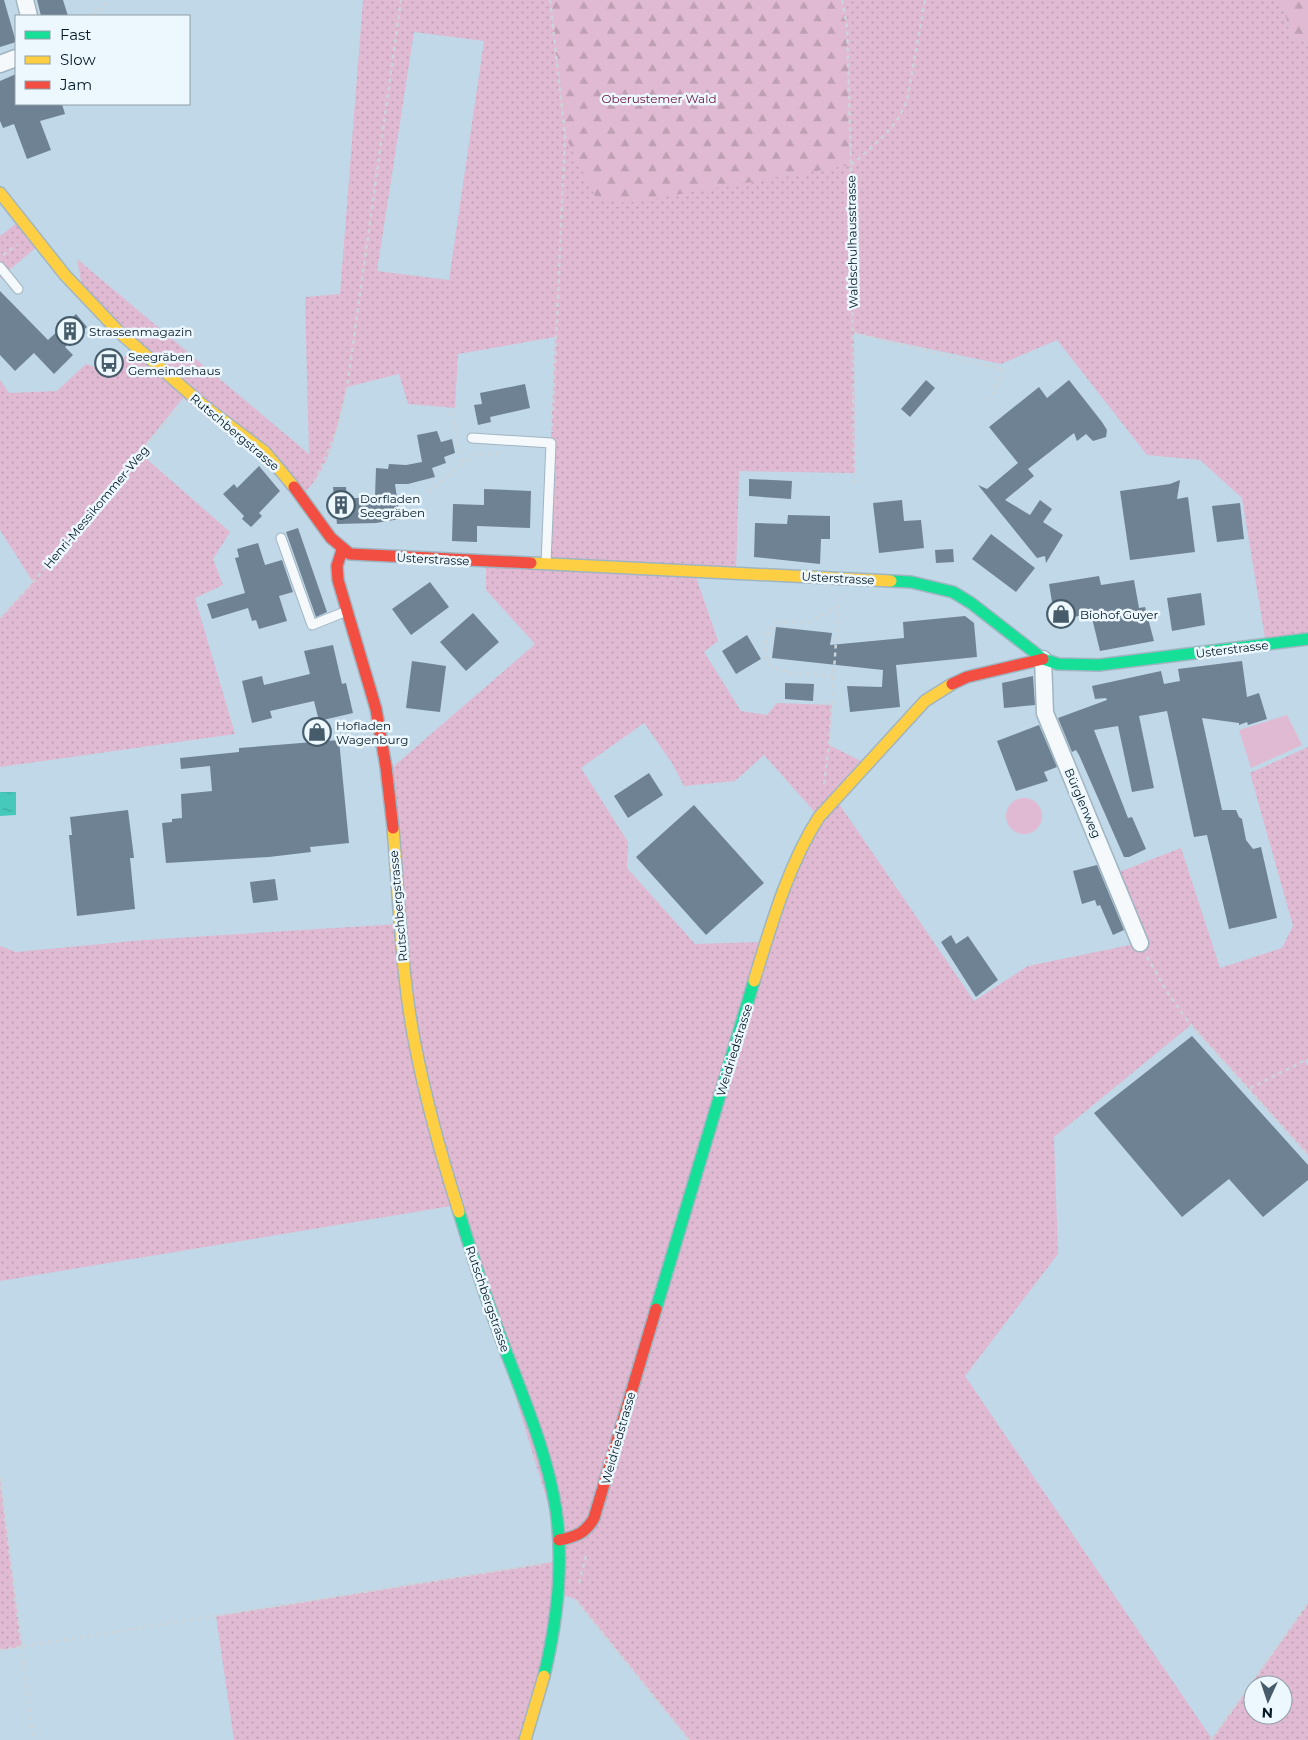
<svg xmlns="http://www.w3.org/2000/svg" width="1308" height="1740" font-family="Montserrat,sans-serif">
<defs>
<pattern id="green-dots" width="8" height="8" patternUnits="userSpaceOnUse" patternTransform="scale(1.25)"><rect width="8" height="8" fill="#e0bad2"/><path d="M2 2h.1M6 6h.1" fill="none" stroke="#bf9fb4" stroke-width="1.8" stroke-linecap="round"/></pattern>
<pattern id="forest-firs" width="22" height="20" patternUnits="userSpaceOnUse" patternTransform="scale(1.25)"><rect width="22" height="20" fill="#e0bad2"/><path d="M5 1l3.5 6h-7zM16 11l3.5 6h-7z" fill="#bf9fb4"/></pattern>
<pattern id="water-ripples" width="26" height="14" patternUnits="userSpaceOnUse" patternTransform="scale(1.25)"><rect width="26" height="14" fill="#46c8ba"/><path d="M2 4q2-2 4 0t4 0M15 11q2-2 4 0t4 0" fill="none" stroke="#3caba0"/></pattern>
</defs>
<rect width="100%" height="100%" fill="#c0d8e7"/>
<path fill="url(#green-dots)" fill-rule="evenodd" d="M 363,0 L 550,0 L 565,136 L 851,165 L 847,27 L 842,0 L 1281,0 L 1291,35 L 1308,44 L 1308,639 L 1266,644 L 1242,498 L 1200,460 L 1147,455 L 1057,340 L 1001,364 L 854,333 L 855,473 L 739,471 L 736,573 L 694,571 L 718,641 L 704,652 L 741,711 L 767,715 L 777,703 L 832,705 L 829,745 L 867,764 L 835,798 L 974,1001 L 1028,966 L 1140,943 L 1114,874 L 1181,848 L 1220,968 L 1282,948 L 1293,926 L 1250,773 L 1308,747 L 1308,1059 L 1305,1061 L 1308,1066 L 1308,1155 L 1191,1025 L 1054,1137 L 1058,1254 L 965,1376 L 1212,1739 L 1308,1603 L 1308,1740 L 689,1740 L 575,1599 L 559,1594 L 525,1740 L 234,1740 L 216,1616 L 559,1561 L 559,1540 L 457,1205 L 0,1281 L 0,946 L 16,952 L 144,940 L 399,924 L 386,773 L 535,644 L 486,590 L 486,561 L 546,563 L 555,337 L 458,354 L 455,408 L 408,404 L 399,374 L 347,387 C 338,424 331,469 302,495 L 183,398 L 59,551 L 141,454 L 230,532 L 213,559 L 223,585 L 195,598 L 235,734 L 0,767 L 0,618 L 33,582 L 0,530 L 0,380 L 9,393 L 57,391 L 86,364 L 109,372 L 117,362 L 136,349 L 84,298 L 77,259 L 309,454 L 305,297 L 340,294 ZM 414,32 L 484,41 L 449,280 L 377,271 ZM 644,723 L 672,763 L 684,786 L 735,781 L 764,755 L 819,817 L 766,942 L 695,944 L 627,868 L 628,842 L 581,768 ZM 1253,1685 L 1283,1685 L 1283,1715 L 1253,1715 Z
M 21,220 L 40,244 L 0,278 L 0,236 Z
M 0,1478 L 22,1647 L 0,1650 Z"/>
<path fill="url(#forest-firs)" d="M 550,0 L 842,0 L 847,27 L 851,165 L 628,203 L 597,200 L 565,136 Z
M 1281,0 L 1308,0 L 1308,44 L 1291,35 Z"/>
<path fill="#e0bad2" d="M 1287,715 L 1302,745 L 1251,768 L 1239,730 Z
M1006 816a18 18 0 1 1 36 0a18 18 0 1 1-36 0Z"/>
<path fill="url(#water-ripples)" d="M 0,792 L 16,792 L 16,815 L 0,816 Z"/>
<path fill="#6f8293" d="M 0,0 L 4,0 L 16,42 L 0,47 Z
M 37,0 L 63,0 L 68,16 L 41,16 Z
M 16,74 L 16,104 L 62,104 L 65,114 L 40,121 L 51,150 L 27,159 L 14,124 L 3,128 L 0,121 L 0,81 Z
M 0,291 L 48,340 L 76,314 L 87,327 L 65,347 L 73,355 L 54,374 L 34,353 L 15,371 L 0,355 Z
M 926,380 L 935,388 L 910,417 L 901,409 Z
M 1069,380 L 1102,422 L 1107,430 L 1106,437 L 1093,441 L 1086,434 L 1077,441 L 1074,433 L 1028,469 L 1034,476 L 1005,500 L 1030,515 L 1040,500 L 1052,509 L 1043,522 L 1063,535 L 1046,563 L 1045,556 L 1037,558 L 978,485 L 987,489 L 1018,463 L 989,427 L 1039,387 L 1047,398 Z
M 525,384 L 530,408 L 490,417 L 491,422 L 478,425 L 474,405 L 482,404 L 480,393 Z
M 437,431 L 441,442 L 452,439 L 455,453 L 444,457 L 446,463 L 432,468 L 435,477 L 408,484 L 395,484 L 400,519 L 376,523 L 337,524 L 333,487 L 346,487 L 347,499 L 375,496 L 376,468 L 388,469 L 389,464 L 406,465 L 422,462 L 417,435 Z
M 259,466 L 280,491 L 259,513 L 262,516 L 251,527 L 242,519 L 244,516 L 223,494 L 234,484 L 237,488 Z
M 749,479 L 792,481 L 791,499 L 749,496 Z
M 1180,480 L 1177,499 L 1188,497 L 1195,552 L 1130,560 L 1120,491 L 1170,484 Z
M 484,489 L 531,491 L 530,528 L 477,526 L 477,542 L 452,541 L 453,504 L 484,505 Z
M 902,500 L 904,521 L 921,520 L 924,548 L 879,553 L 873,503 Z
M 1240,503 L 1244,539 L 1217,542 L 1212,506 Z
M 788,515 L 830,516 L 830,539 L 821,539 L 820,564 L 754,557 L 755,523 L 787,524 Z
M 298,528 L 327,612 L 316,617 L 286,532 Z
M 991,534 L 1035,568 L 1016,592 L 972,559 Z
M 258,543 L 265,565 L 282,560 L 293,592 L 279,596 L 287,621 L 259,629 L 256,620 L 252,621 L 248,608 L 212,619 L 207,604 L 245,593 L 235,558 L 239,557 L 237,549 Z
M 953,549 L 954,562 L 936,563 L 935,550 Z
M 1099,576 L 1101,585 L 1134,580 L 1139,608 L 1145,607 L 1154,641 L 1100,651 L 1091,614 L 1055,620 L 1049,584 Z
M 430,582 L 449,607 L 411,635 L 392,609 Z
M 1201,593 L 1205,625 L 1172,631 L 1167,598 Z
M 473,613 L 499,642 L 466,671 L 440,642 Z
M 965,616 L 974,623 L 977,657 L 896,665 L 900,707 L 850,712 L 847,686 L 882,687 L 883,670 L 772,658 L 776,627 L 832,633 L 830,645 L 904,638 L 903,622 Z
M 747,635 L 761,659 L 736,674 L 722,651 Z
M 333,645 L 342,684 L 346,683 L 353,713 L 319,721 L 314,701 L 270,711 L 272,718 L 252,723 L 242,681 L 262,676 L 264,685 L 310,674 L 304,651 Z
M 412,661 L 446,666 L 440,712 L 406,708 Z
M 1242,661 L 1247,697 L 1259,693 L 1267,719 L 1248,725 L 1247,722 L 1239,725 L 1239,723 L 1202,718 L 1222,810 L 1236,810 L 1239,817 L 1242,819 L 1246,840 L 1253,849 L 1261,847 L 1277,918 L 1229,929 L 1207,835 L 1194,837 L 1167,711 L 1139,716 L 1154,788 L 1132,792 L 1118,726 L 1094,730 L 1128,818 L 1132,817 L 1146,849 L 1129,857 L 1124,857 L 1079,755 L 1076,750 L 1072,752 L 1058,718 L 1107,700 L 1106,698 L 1095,699 L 1092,686 L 1161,671 L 1164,684 L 1180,681 L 1178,669 Z
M 1033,676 L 1035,705 L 1004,708 L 1002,683 Z
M 785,683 L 814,684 L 813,701 L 785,699 Z
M 1039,725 L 1057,767 L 1044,772 L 1048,781 L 1016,791 L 997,741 Z
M 339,740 L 349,843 L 310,847 L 311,852 L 269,857 L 166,863 L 162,823 L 172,822 L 172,819 L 182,818 L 181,794 L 212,791 L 210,766 L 181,769 L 180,758 L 239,752 L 239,748 Z
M 649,773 L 663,795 L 628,818 L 614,796 Z
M 694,805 L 764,883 L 706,935 L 636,857 Z
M 128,810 L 134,858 L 130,858 L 135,909 L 77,916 L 69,835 L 72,835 L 70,817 Z
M 1097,865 L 1124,930 L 1113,935 L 1100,905 L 1097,906 L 1095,900 L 1082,904 L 1073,871 Z
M 275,879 L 278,900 L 253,903 L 250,882 Z
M 951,935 L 956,944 L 968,936 L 998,980 L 976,997 L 941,942 Z
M 1192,1036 L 1308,1165 L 1308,1180 L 1263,1217 L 1229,1179 L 1182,1217 L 1094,1113 Z"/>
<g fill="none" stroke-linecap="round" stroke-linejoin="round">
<defs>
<path id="lane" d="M 0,267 L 18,289
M 472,438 L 551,443 L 546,563
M 281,538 L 312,625 L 347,611"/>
<path id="street" d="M 25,0 L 29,16
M 0,64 L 16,58
M 1043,659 L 1045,713 L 1140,943"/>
<path id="fast" d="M 891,581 L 911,582 L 953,592 L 971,603 L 1043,659 L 1058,664 L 1099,665 L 1308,639
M 459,1212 C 472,1255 486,1299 502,1341 C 523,1397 547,1452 556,1510 C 564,1565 557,1622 544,1676
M 656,1309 L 754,981"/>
<path id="slow" d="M 0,193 L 65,275 L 119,332 L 203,405 L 265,452 L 294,487
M 531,563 L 891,581
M 393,828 C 399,898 401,970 414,1039 C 425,1097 441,1155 459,1212
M 754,981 C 771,926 788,865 819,817 L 925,701 L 952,684
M 525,1740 L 544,1676"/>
<path id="jam" d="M 294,487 L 331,538 L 350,554 L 531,563
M 342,550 L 337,566 L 338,580 L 376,709 L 386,767 L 393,828
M 952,684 L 967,677 L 1043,659
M 559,1540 C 575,1537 586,1533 594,1518 L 656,1309"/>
</defs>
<use href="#lane" stroke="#a0b5c2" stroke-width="11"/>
<use href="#street" stroke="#a0b5c2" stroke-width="19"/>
<use href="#fast" stroke="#a0b5c2" stroke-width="14"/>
<use href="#slow" stroke="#a0b5c2" stroke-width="14"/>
<use href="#jam" stroke="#a0b5c2" stroke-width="14"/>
<path stroke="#ccd4d9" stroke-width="2.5" stroke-dasharray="4 4" stroke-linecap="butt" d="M 550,0 L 565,136 L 552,432
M 842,0 L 847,27 L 851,165 L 854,484
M 92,16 L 109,0
M 851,165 C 873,145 897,129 907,100 L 925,0
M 3,255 L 17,245
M 854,333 L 1002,369 L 991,401
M 451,412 L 463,464
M 315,482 L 338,427 L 347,387 L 401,0
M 428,492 L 473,455 L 500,453
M 0,618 L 33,582 L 177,409
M 834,676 L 791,673 L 771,667 C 763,651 763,636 775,622 L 806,623 L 839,606
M 824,784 L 829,745 L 839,597
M 1147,957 L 1169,995 L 1191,1025 L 1308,1155
M 1250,1088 L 1308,1059
M 0,1478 L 33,1740
M 579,1583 L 587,1552
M 576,1600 L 689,1740
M 0,1650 L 541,1564
M 1211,1740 L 1308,1603"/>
<use href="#lane" stroke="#f6f9fb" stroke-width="9"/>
<use href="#street" stroke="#f6f9fb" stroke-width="16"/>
<use href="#fast" stroke="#16e098" stroke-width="11"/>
<use href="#slow" stroke="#ffcf43" stroke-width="11"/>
<use href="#jam" stroke="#f24e42" stroke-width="11"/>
</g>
<defs>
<symbol id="building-ring" viewBox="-11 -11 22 22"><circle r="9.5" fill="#ecf7fe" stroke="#465c6a" stroke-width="1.5"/><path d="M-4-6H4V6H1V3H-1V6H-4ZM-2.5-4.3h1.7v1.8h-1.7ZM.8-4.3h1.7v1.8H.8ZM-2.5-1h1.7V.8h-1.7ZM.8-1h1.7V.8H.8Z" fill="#465c6a"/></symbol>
<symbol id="bus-ring" viewBox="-11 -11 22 22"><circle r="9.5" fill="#ecf7fe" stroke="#465c6a" stroke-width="1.5"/><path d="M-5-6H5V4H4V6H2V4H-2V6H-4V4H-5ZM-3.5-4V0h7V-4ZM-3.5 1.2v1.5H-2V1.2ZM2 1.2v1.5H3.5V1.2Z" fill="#465c6a"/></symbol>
<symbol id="shop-ring" viewBox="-11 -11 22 22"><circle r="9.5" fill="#ecf7fe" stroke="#465c6a" stroke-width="1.5"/><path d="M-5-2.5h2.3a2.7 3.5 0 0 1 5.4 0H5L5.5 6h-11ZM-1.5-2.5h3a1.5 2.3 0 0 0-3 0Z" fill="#465c6a"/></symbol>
</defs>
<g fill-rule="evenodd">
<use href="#building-ring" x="54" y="315" width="32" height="32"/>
<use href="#bus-ring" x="93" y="347" width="32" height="32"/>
<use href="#building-ring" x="325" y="489" width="32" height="32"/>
<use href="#shop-ring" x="1045" y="598" width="32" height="32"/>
<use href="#shop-ring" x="301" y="716" width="32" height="32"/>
</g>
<g text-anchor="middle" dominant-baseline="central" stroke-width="5" stroke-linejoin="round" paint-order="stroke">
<g font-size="12" fill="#6e133e" stroke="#ecf7fe">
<text x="659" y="98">Oberustemer Wald</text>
</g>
<g font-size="12" fill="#051a27" stroke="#ecf7fe">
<text transform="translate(852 242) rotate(-91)">Waldschulhausstrasse</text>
<text transform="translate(235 432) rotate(40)">Rutschbergstrasse</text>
<text transform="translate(96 507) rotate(-50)">Henri-Messikommer-Weg</text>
<text transform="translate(433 559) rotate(3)">Usterstrasse</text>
<text transform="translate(838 578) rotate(3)">Usterstrasse</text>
<text transform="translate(1232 649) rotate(-7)">Usterstrasse</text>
<text transform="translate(1083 803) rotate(67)">Bürglenweg</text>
<text transform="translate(398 906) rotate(-95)">Rutschbergstrasse</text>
<text transform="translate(734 1050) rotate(-73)">Weidriedstrasse</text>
<text transform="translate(488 1299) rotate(71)">Rutschbergstrasse</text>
<text transform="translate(618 1438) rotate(-74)">Weidriedstrasse</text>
</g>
<g font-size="12" fill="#051a27" stroke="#ecf7fe" text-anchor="start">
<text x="89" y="331">Strassenmagazin</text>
<text x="128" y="356">Seegräben<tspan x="128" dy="14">Gemeindehaus</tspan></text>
<text x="360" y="498">Dorfladen<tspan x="360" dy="14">Seegräben</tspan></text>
<text x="1080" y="614">Biohof Guyer</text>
<text x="336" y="725">Hofladen<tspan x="336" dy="14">Wagenburg</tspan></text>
</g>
</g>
<rect x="15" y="15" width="175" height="90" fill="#ecf7fe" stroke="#909fa8"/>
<rect x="25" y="31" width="25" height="8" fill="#16e098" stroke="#909fa8"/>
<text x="60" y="40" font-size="15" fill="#051a27">Fast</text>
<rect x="25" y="56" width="25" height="8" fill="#ffcf43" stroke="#909fa8"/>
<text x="60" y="65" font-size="15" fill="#051a27">Slow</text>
<rect x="25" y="81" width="25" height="8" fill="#f24e42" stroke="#909fa8"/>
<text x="60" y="90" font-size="15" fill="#051a27">Jam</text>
<g transform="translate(1268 1700) rotate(183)"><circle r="24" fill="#ecf7fe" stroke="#909fa8"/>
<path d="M0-4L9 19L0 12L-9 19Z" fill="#465c6a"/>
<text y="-8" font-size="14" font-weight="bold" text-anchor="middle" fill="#051a27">N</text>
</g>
</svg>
